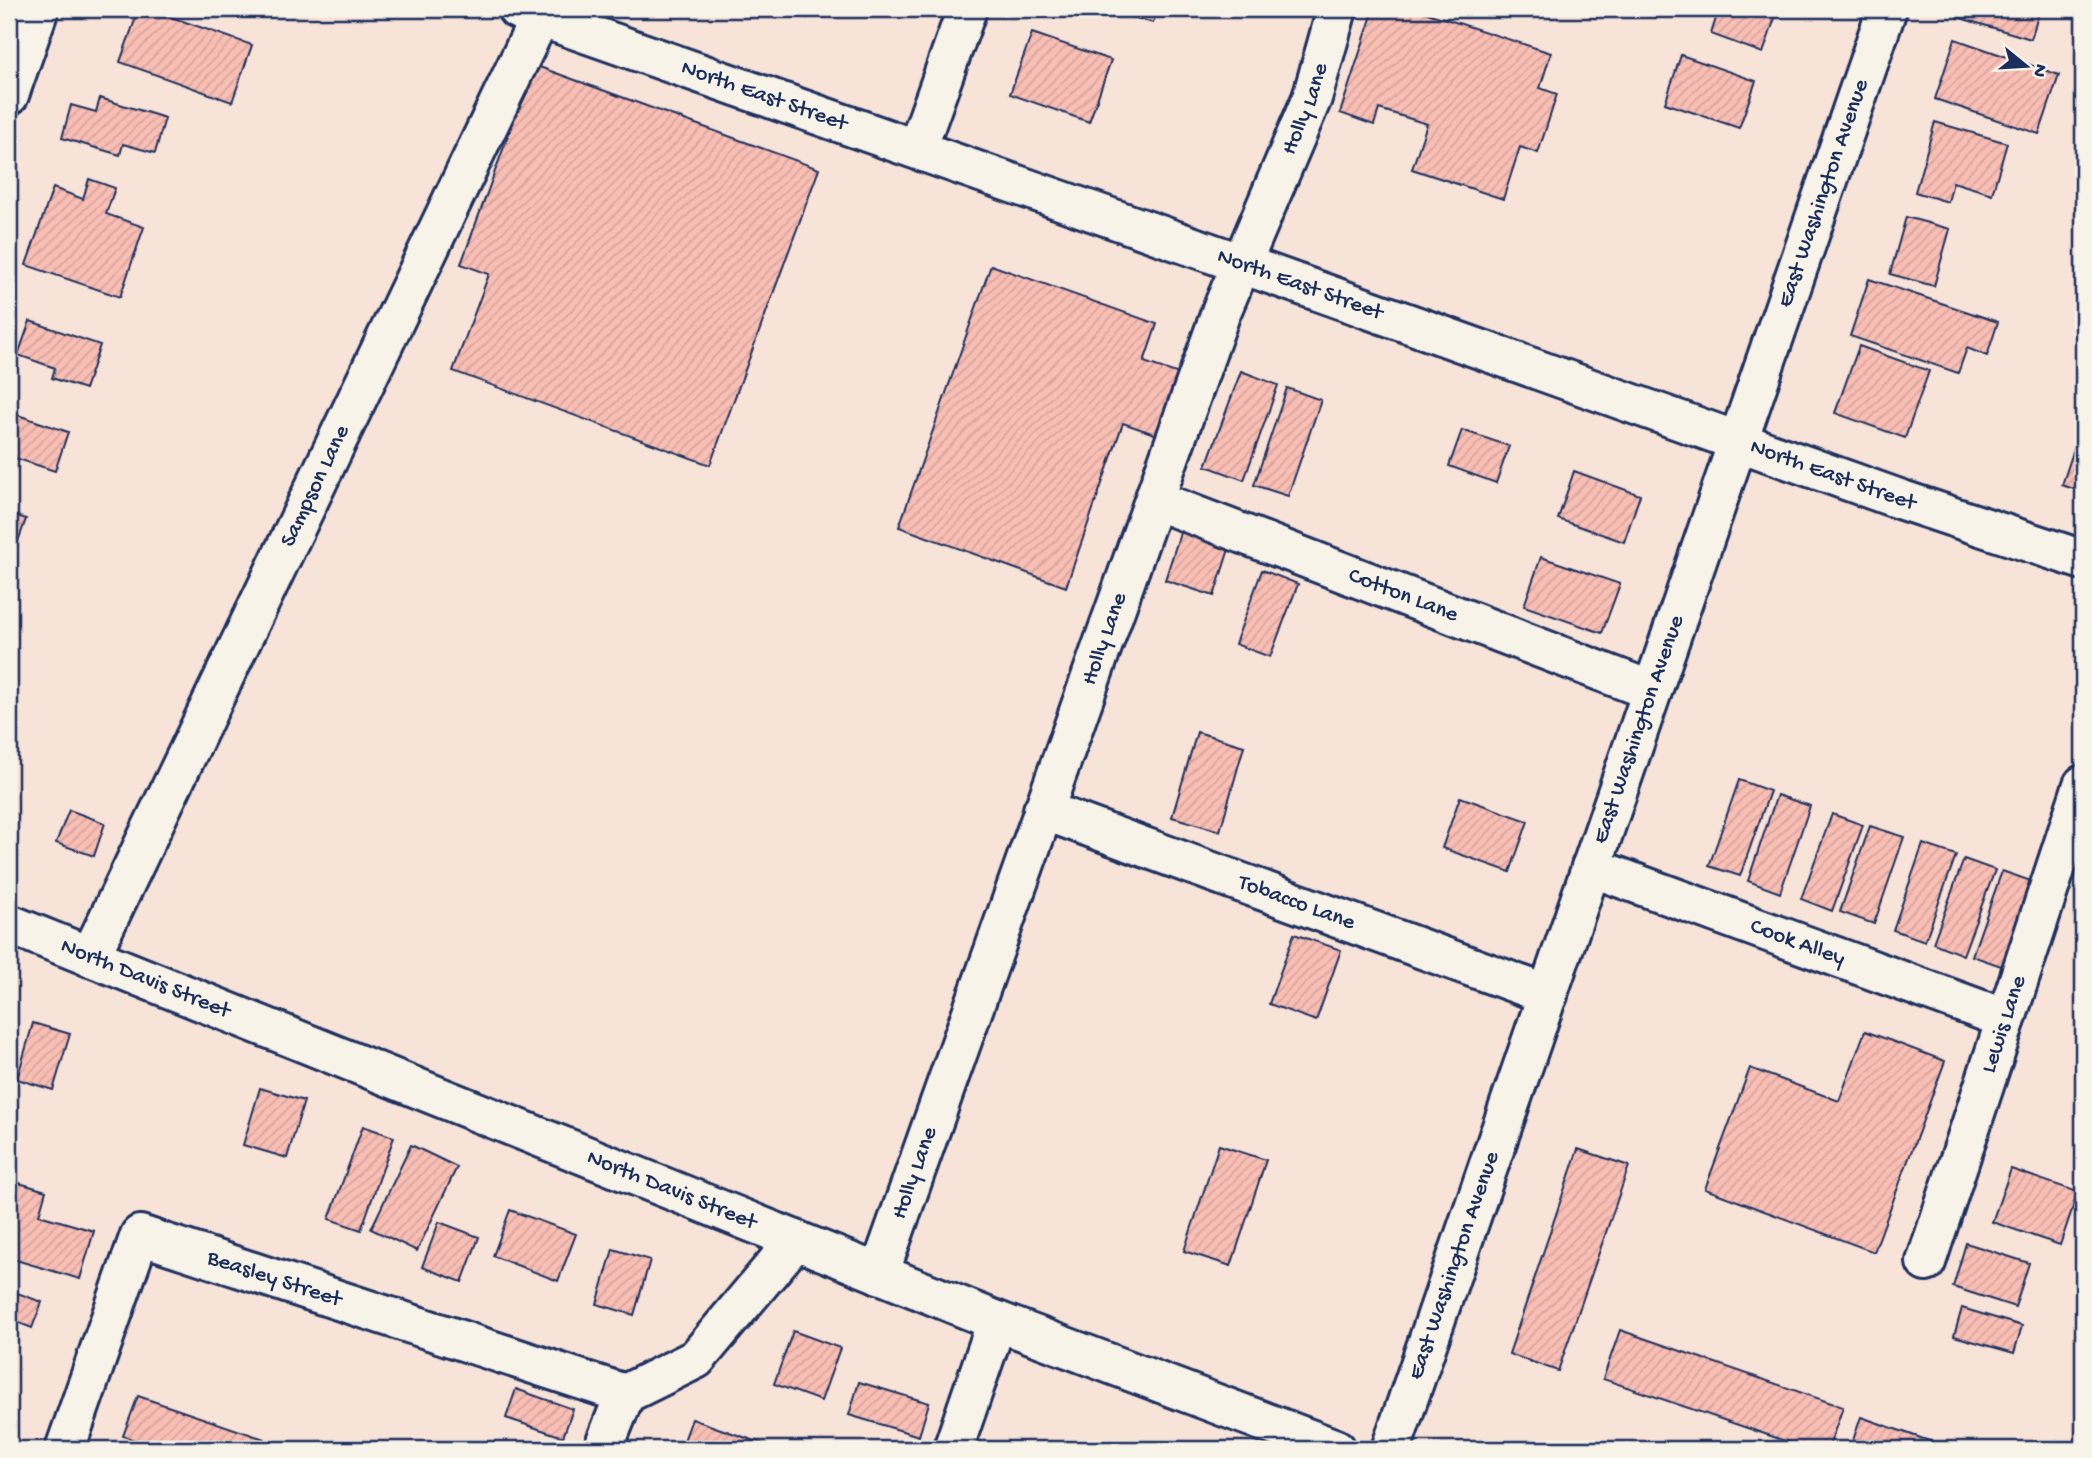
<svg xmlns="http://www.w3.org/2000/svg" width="2092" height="1458" font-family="'Gochi Hand',sans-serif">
<defs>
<pattern id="building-hatch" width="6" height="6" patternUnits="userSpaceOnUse" patternTransform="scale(1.75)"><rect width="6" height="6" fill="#f9beb4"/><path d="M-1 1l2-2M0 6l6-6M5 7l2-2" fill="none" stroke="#d5a49d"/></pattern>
</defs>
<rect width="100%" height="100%" fill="#f8e3d8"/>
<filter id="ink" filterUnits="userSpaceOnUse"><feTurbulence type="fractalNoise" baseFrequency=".0143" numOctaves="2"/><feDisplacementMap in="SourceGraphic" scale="14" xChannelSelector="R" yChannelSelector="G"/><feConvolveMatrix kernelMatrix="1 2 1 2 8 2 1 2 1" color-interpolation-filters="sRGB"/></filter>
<g filter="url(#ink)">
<path fill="url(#building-hatch)" stroke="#1b2f5e" stroke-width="2" d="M 139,9 L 148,9 L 252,45 L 232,102 L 120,62 Z
M 782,9 L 811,9 L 807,18 Z
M 839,9 L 864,9 L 861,16 Z
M 1105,9 L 1157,9 L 1153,23 Z
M 1374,9 L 1415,9 L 1551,53 L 1540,88 L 1557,94 L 1538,153 L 1520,147 L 1503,199 L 1412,169 L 1427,124 L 1379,109 L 1374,125 L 1340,113 Z
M 1719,9 L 1778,9 L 1763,53 L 1711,34 Z
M 1960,9 L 2040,9 L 2031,39 L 1957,17 Z
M 1032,33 L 1111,60 L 1089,122 L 1010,94 Z
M 1955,39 L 2059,75 L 2039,134 L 1935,99 Z
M 1681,55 L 1756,81 L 1739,128 L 1665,103 Z
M 534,65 L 819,169 L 710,465 L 453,371 L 489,274 L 461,264 Z
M 100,98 L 165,118 L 155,153 L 123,144 L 120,155 L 62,138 L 71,105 L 96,112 Z
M 1935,122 L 2007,143 L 1992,194 L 1953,182 L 1948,202 L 1915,192 Z
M 89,179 L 115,188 L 106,214 L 144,227 L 120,297 L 26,265 L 53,188 L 83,199 Z
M 1906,217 L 1950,229 L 1934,286 L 1890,274 Z
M 991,265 L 1157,324 L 1144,362 L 1185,376 L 1163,437 L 1123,423 L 1066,587 L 899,527 Z
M 1869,279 L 1998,322 L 1987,356 L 1967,348 L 1958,373 L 1850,336 Z
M 2082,280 L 2083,281 L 2083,312 L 2074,309 Z
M 30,321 L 100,345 L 85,389 L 52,378 L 55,368 L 18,355 Z
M 1859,346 L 1929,371 L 1905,438 L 1835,413 Z
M 1241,371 L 1278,385 L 1244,480 L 1206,466 Z
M 1287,388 L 1321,400 L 1288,496 L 1254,485 Z
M 9,412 L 68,432 L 55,471 L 9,456 Z
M 2082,425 L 2083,426 L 2083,492 L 2062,485 Z
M 1462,430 L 1509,446 L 1496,483 L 1449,466 Z
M 1574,471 L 1640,495 L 1624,542 L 1558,519 Z
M 9,513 L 26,519 L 17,544 L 9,542 Z
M 1181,530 L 1230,546 L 1214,596 L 1165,580 Z
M 9,554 L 14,556 L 9,571 Z
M 1541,557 L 1620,584 L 1602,633 L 1524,606 Z
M 1262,570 L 1298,584 L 1270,657 L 1235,644 Z
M 1197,732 L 1244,746 L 1220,831 L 1172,817 Z
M 1739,780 L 1770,791 L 1740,876 L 1709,866 Z
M 1777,795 L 1810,806 L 1780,893 L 1748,881 Z
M 1460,797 L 1528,821 L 1510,872 L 1442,848 Z
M 69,810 L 105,823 L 94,856 L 56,843 Z
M 1832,814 L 1863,825 L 1832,911 L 1801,899 Z
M 1870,826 L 1904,837 L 1874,924 L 1840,912 Z
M 1923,844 L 1956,855 L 1925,941 L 1893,930 Z
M 1964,859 L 1995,870 L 1963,955 L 1933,943 Z
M 2002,871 L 2034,882 L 2004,967 L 1972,956 Z
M 1294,934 L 1341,950 L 1316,1021 L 1269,1004 Z
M 33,1023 L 70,1034 L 53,1090 L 17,1079 Z
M 1865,1031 L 1945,1061 L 1874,1252 L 1705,1189 L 1750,1068 L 1839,1101 Z
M 260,1088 L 304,1101 L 287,1158 L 243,1145 Z
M 363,1126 L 394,1137 L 361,1230 L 329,1219 Z
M 411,1145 L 457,1167 L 417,1251 L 371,1229 Z
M 1219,1145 L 1266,1160 L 1231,1266 L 1184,1251 Z
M 1578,1149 L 1629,1166 L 1558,1371 L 1509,1354 Z
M 2011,1169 L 2078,1192 L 2060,1245 L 1992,1222 Z
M 9,1180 L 46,1191 L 39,1215 L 94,1231 L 80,1279 L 9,1258 Z
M 510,1210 L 576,1234 L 558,1281 L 493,1256 Z
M 439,1222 L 479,1237 L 462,1282 L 422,1267 Z
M 1966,1243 L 2029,1263 L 2015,1307 L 1953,1287 Z
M 613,1249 L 650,1260 L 634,1315 L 597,1304 Z
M 9,1290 L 42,1302 L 32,1328 L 9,1319 Z
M 1962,1308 L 2022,1326 L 2014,1353 L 1954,1336 Z
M 1620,1330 L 1843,1407 L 1828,1449 L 1809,1449 L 1603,1379 Z
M 793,1331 L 840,1348 L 821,1401 L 774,1384 Z
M 859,1382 L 929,1403 L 919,1436 L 849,1415 Z
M 516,1389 L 573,1409 L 563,1437 L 506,1418 Z
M 138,1396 L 264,1439 L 261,1449 L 160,1449 L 123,1436 Z
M 1861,1417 L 1932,1442 L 1930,1449 L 1850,1449 Z
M 692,1419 L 778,1449 L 681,1449 Z"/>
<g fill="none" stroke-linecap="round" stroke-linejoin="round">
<defs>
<g id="minor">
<path id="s1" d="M 517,9 L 1242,264 L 1899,499 L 2083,560"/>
<path d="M 9,95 L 39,9"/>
<path d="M 917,149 L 967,9"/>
<path id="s2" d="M 1155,500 L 1652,691"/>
<path id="s3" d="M 1043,810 L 1548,995"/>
<path id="s4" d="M 1591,867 L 2006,1019"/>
<path id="s5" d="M 9,924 L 997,1321 L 1336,1449"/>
<path id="s6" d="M 90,957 L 540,17"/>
<path id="s7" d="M 1926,1262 L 2083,785"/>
<path id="s8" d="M 879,1274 L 1221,312 L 1312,98 L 1337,9"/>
<path id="s9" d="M 65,1449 L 140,1235 L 625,1394"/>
<path d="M 603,1449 L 625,1394 L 696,1359 L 796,1240"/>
<path d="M 953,1449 L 997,1321"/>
<path id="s10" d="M 1391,1449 L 1887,9"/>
</g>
</defs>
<use href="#minor" stroke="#1b2f5e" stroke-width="44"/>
<use href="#minor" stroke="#f7f3e8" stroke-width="38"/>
</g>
</g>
<g text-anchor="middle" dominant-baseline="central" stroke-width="5" stroke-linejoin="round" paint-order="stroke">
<g font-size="23" fill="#1b2f5e" stroke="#f7f3e8">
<text stroke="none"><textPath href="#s1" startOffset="262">North East Street</textPath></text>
<text stroke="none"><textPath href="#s8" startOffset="1241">Holly Lane</textPath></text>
<text stroke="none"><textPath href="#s10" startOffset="1328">East Washington Avenue</textPath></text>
<text stroke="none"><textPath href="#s1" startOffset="830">North East Street</textPath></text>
<text stroke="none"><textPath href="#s1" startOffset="1396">North East Street</textPath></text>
<text stroke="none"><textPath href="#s6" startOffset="522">Sampson Lane</textPath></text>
<text stroke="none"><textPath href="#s2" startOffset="266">Cotton Lane</textPath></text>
<text stroke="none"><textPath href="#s8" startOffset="674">Holly Lane</textPath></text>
<text stroke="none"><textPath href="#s10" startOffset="761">East Washington Avenue</textPath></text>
<text stroke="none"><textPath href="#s3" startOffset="270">Tobacco Lane</textPath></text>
<text stroke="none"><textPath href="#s4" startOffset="220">Cook Alley</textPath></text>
<text stroke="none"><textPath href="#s5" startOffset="147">North Davis Street</textPath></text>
<text stroke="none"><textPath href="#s7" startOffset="250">Lewis Lane</textPath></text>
<text stroke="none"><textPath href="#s8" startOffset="107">Holly Lane</textPath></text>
<text stroke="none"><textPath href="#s5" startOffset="714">North Davis Street</textPath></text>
<text stroke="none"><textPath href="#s10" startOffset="194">East Washington Avenue</textPath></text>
<text stroke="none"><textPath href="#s9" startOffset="368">Beasley Street</textPath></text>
</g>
</g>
<rect width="2092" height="1458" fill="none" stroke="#f7f3e8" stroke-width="35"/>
<rect x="18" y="18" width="2057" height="1423" fill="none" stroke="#1b2f5e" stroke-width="2.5" filter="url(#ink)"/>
<g transform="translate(2026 66) rotate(108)" stroke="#f7f3e8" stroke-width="5" paint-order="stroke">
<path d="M0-5L12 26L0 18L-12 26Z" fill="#1b2f5e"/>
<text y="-10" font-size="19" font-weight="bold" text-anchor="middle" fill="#1b2f5e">N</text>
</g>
</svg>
